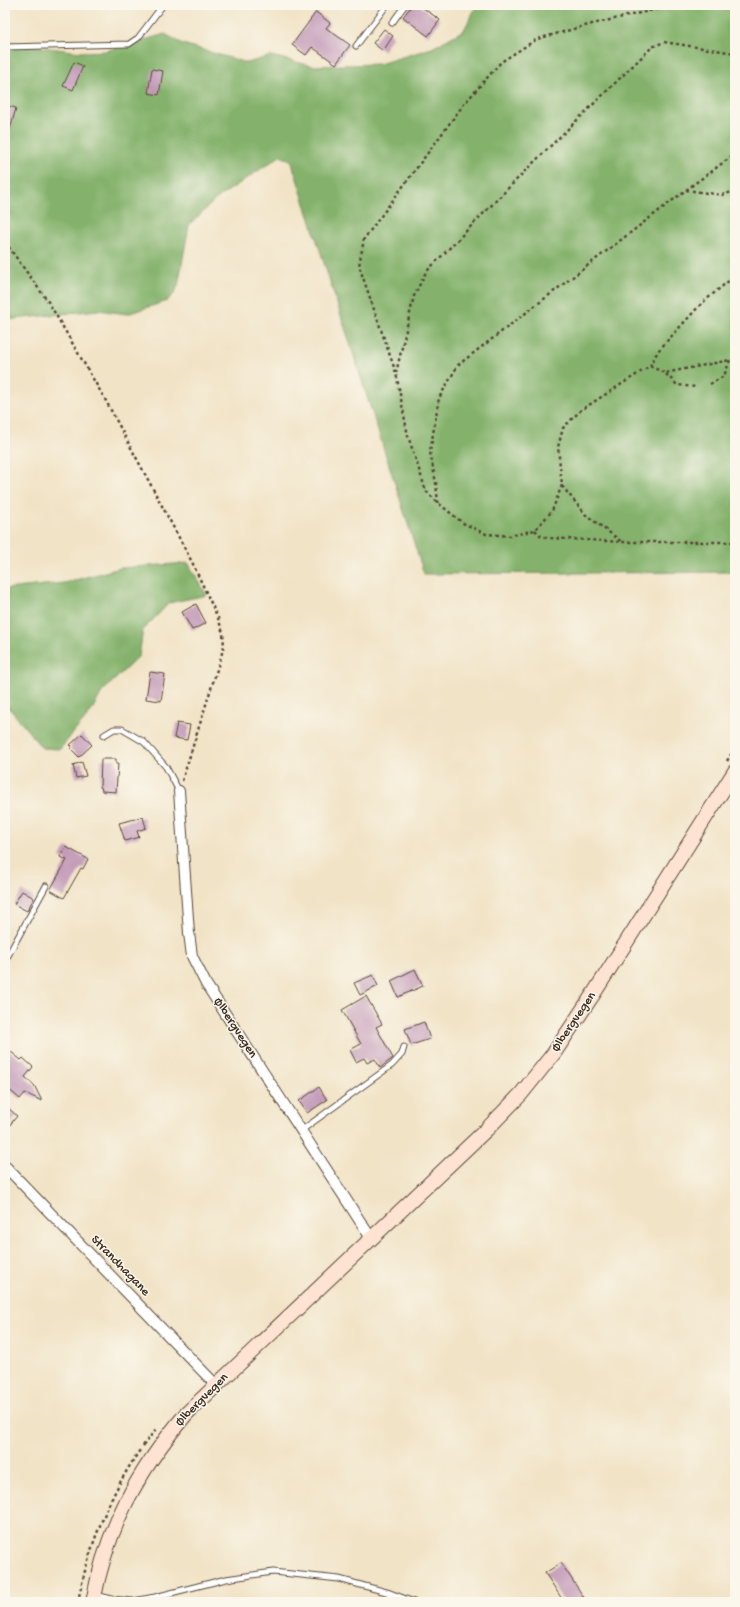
<svg xmlns="http://www.w3.org/2000/svg" width="740" height="1607" font-family="'Gochi Hand',sans-serif">
<rect width="100%" height="100%" fill="#fbf7ec"/>
<filter id="ink" filterUnits="userSpaceOnUse"><feTurbulence type="fractalNoise" baseFrequency=".025" numOctaves="2"/><feDisplacementMap in="SourceGraphic" scale="8" xChannelSelector="R" yChannelSelector="G"/><feConvolveMatrix kernelMatrix="1 2 1 2 8 2 1 2 1" color-interpolation-filters="sRGB"/></filter>
<filter id="wash" filterUnits="userSpaceOnUse"><feTurbulence type="fractalNoise" baseFrequency=".012" numOctaves="4" result="noise"/><feDisplacementMap in="SourceGraphic" scale="16" xChannelSelector="R" yChannelSelector="G"/><feGaussianBlur stdDeviation="0.9" result="paint"/><feColorMatrix in="noise" values="0 0 0 0 0 0 0 0 0 0 0 0 0 0 0 0 0 1.4 0 .05"/><feComposite in="paint" operator="in"/></filter>
<g filter="url(#wash)">
<rect width="100%" height="100%" fill="#f1e3c6"/>
<path fill="#84b26c" stroke="#606e45" d="M 477,5 L 735,5 L 735,572 L 424,574 L 291,160 L 280,156 L 216,199 L 189,225 L 178,286 L 174,294 L 167,301 L 127,314 L 98,310 L 5,320 L 5,56 L 11,43 L 81,52 L 105,51 L 165,34 L 183,44 L 247,63 L 271,56 L 313,66 L 379,64 L 432,48 L 464,30 Z
M 188,563 L 207,595 L 169,603 L 143,630 L 139,656 L 102,692 L 90,713 L 60,749 L 42,748 L 5,703 L 5,589 L 64,583 L 120,568 Z"/>
<g id="blocks">
<path fill="#c29ab7" d="M 412,5 L 419,5 L 440,20 L 428,36 L 403,17 Z
M 316,12 L 330,23 L 326,28 L 350,45 L 336,64 L 312,47 L 306,55 L 292,45 Z
M 384,29 L 393,36 L 383,51 L 373,43 Z
M 74,62 L 83,66 L 73,90 L 63,86 Z
M 152,69 L 163,71 L 159,95 L 148,93 Z
M 5,105 L 16,108 L 8,137 L 5,137 Z
M 196,604 L 206,623 L 192,630 L 182,612 Z
M 150,672 L 165,674 L 161,701 L 146,699 Z
M 177,723 L 190,725 L 187,740 L 174,738 Z
M 82,734 L 92,745 L 79,757 L 70,748 L 72,746 L 70,745 Z
M 101,759 L 116,759 L 116,764 L 118,764 L 116,792 L 102,791 L 101,787 L 100,787 Z
M 82,762 L 86,776 L 76,778 L 73,765 Z
M 143,817 L 146,828 L 137,831 L 139,837 L 125,841 L 119,823 Z
M 66,847 L 88,859 L 83,869 L 81,868 L 64,898 L 50,890 L 67,860 L 60,857 Z
M 22,891 L 34,898 L 27,911 L 14,904 Z
M 415,969 L 423,986 L 398,997 L 391,981 Z
M 373,975 L 378,986 L 360,995 L 354,983 Z
M 366,996 L 382,1024 L 376,1027 L 393,1058 L 380,1068 L 375,1059 L 367,1063 L 364,1058 L 356,1062 L 350,1050 L 361,1044 L 342,1010 Z
M 424,1022 L 430,1039 L 411,1045 L 405,1029 Z
M 5,1047 L 21,1060 L 23,1058 L 33,1067 L 25,1077 L 34,1085 L 42,1101 L 25,1093 L 20,1099 L 5,1086 Z
M 319,1087 L 327,1100 L 307,1113 L 299,1101 Z
M 5,1105 L 17,1116 L 5,1131 Z
M 561,1563 L 587,1602 L 564,1602 L 545,1573 Z"/>
</g>
</g>
<g filter="url(#ink)">
<use href="#blocks" fill-opacity="0" stroke="#564637" stroke-width="1"/>
<g fill="none" stroke-linecap="round" stroke-linejoin="round">
<defs>
<path id="lane" d="M 392,23 L 405,5
M 356,46 L 387,5
M 5,47 L 129,44 L 138,38 L 163,5
M 104,735 L 114,729 L 122,729 L 144,742 L 166,767 L 179,791
M 5,961 L 46,886
M 302,1130 L 392,1065 L 402,1054 L 404,1047
M 95,1595 L 112,1599 L 133,1601 L 155,1597 L 226,1579 L 273,1572 L 339,1579 L 390,1593 L 414,1602
M 388,1602 L 390,1593"/>
<path id="street" d="M 179,791 L 189,933 L 192,956 L 206,984 L 371,1238
M 5,1166 L 216,1385"/>
<path id="secondary" d="M 93,1602 C 107,1527 137,1472 186,1414 L 487,1129 L 521,1094 L 554,1053 L 594,993 L 735,771"/>
</defs>
<use href="#lane" stroke="#564637" stroke-width="7"/>
<use href="#street" stroke="#564637" stroke-width="12"/>
<use href="#secondary" stroke="#564637" stroke-width="16"/>
<path stroke="#564637" stroke-width="2.5" stroke-dasharray="3 3" stroke-linecap="butt" d="M 675,5 L 588,25 L 537,39 L 501,62 L 464,104 L 364,239 L 359,266 L 396,373 L 408,436 L 426,491 L 438,503 L 463,523 L 486,534 L 510,536 L 535,530 L 552,511 L 562,485 L 558,447 L 563,428 L 581,410 L 650,366 L 658,351 L 701,304 L 731,279 L 735,278
M 686,190 L 722,195 L 735,191
M 5,242 L 49,303 L 106,401 L 192,562 L 218,618 L 223,633 L 224,646 L 220,660 L 182,781
M 650,366 L 665,373 L 735,359
M 396,373 L 414,296 L 426,272 L 529,167 L 652,47 L 664,42 L 735,53
M 666,374 L 677,385 L 696,387
M 710,384 L 724,376 L 730,360
M 562,486 L 586,515 L 622,542
M 438,503 L 436,483 L 430,452 L 439,398 L 458,365 L 686,190 L 735,154
M 535,530 L 541,536 L 551,538 L 623,542 L 735,542
M 727,761 L 735,748
M 143,1446 L 156,1429
M 78,1602 C 88,1548 109,1495 140,1450"/>
<use href="#lane" stroke="#fff" stroke-width="5"/>
<use href="#street" stroke="#fff" stroke-width="10"/>
<use href="#secondary" stroke="#fee3d2" stroke-width="14"/>
</g>
</g>
<g text-anchor="middle" dominant-baseline="central" stroke-width="3" stroke-linejoin="round" paint-order="stroke">
<g font-size="13" fill="#3b2a1e" stroke="#fbf7ec">
<text transform="translate(574 1022) rotate(-56)">Ølbergvegen</text>
<text transform="translate(235 1028) rotate(57)">Ølbergvegen</text>
<text transform="translate(120 1266) rotate(46)">Strandhagane</text>
<text transform="translate(202 1400) rotate(-45)">Ølbergvegen</text>
</g>
</g>
<rect width="740" height="1607" fill="none" stroke="#fbf7ec" stroke-width="20"/>
</svg>
